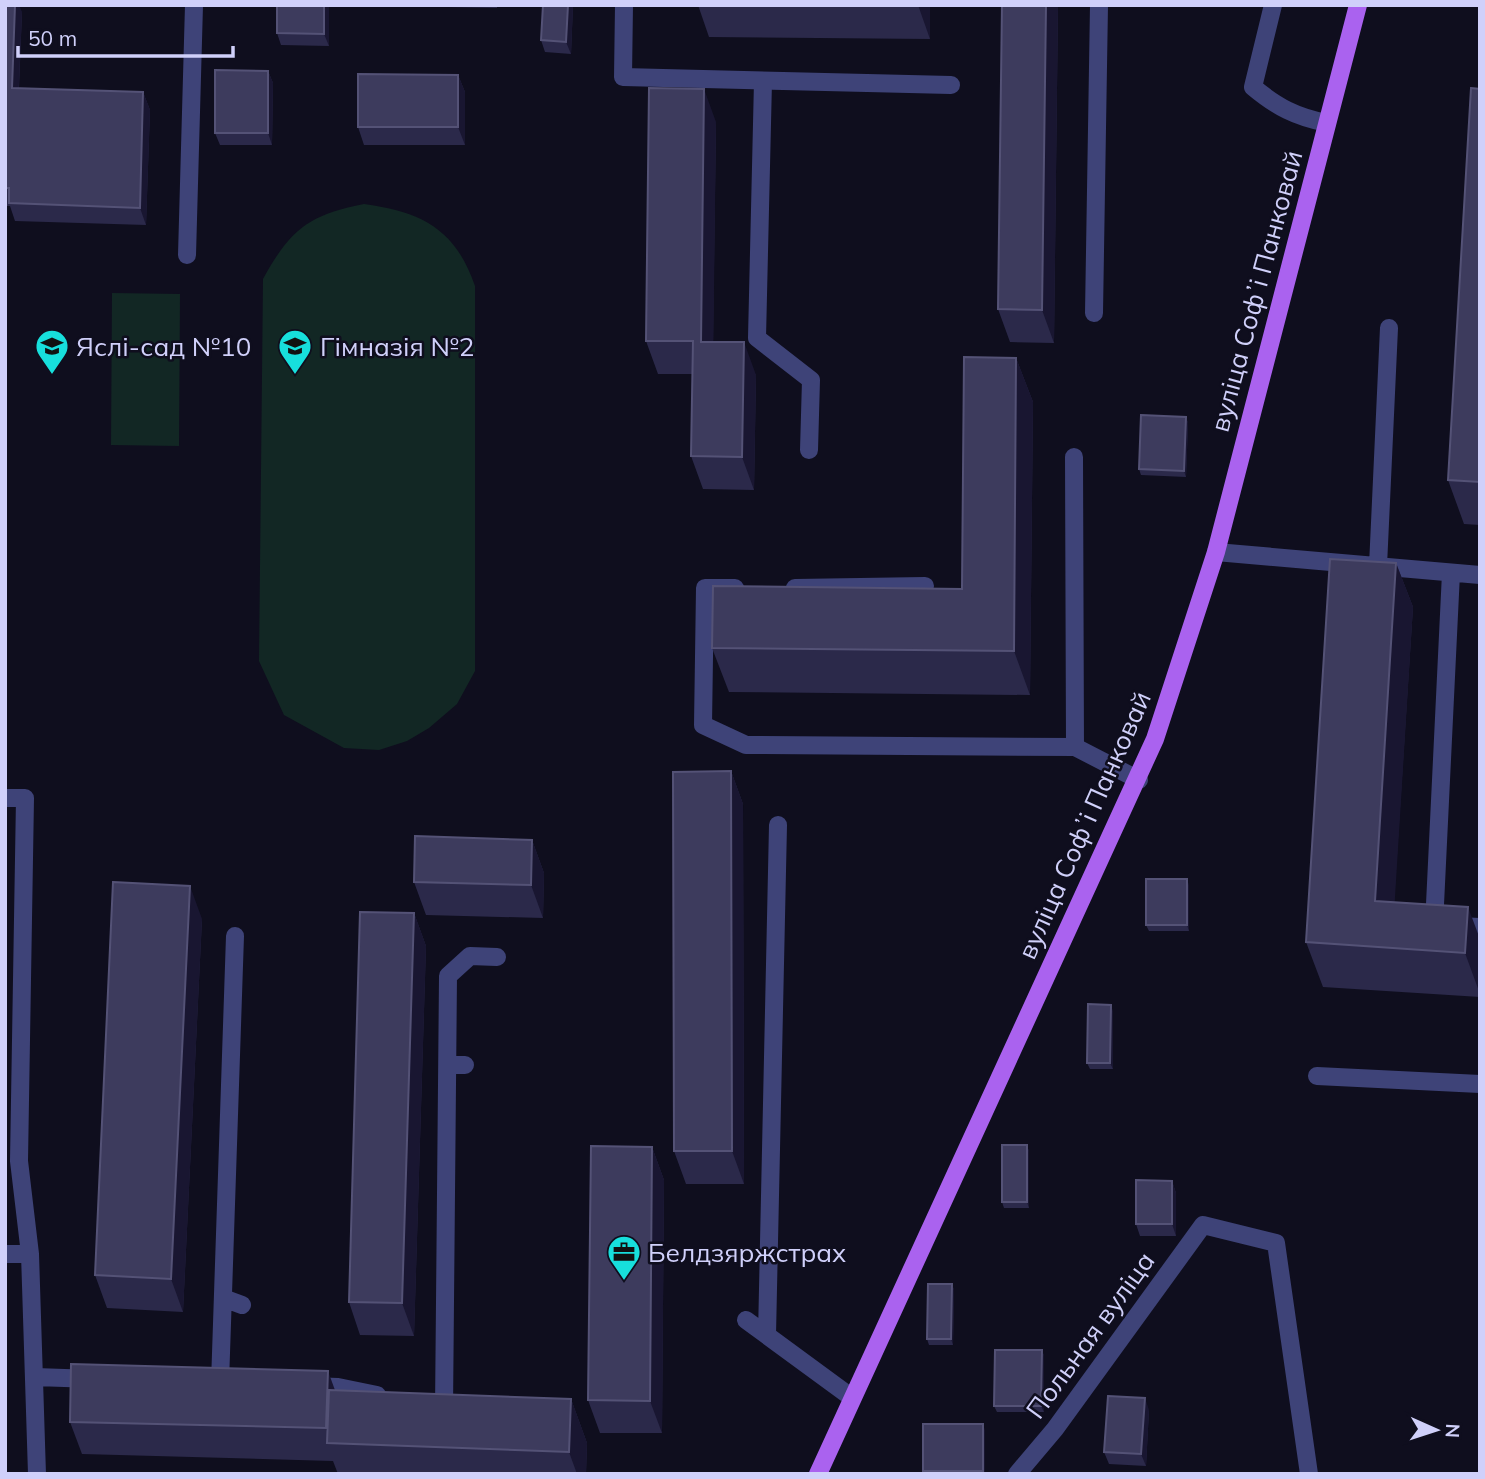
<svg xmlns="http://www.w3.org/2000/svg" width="1485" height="1479" font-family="Mulish,sans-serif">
<rect width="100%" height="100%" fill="#0f0e1e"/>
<path fill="#122724" d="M 364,204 C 421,212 455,228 475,286 L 475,671 L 457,704 L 429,728 L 407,741 L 379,750 L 344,748 L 284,715 L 259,661 L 263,279 C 290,230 308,215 364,204 Z
M 112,293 L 180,294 L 179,446 L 111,445 Z"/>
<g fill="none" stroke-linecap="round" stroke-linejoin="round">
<path stroke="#3e4378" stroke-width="18" d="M 624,5 L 623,77 L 951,85
M 1273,5 L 1253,87 C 1277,107 1296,117 1327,123
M 763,81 L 757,338 L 811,380 L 809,450
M 187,255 L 194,5
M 1094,313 L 1099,5
M 1074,457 L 1075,747
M 1216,552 L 1480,575
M 1378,566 L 1389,328
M 1451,573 L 1434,925 L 1480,927
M 735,588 L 705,588 L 703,725 L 746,745 L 1075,747 L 1139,780
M 795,588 L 925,586
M 5,798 L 25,798 L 19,1161 L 30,1254 L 37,1474
M 448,1065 L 465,1065
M 1317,1076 L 1480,1084
M 5,1254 L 30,1254
M 223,1298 L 242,1305
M 746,1320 L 851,1397
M 767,1335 L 778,825
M 35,1377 L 94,1379
M 220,1383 L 235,936
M 311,1386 L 338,1387 L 377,1395
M 438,1408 L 444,1410 L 448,976 L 470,956 L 497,957
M 1017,1474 L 1055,1429 L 1203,1225 L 1276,1243 L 1309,1474"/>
<path stroke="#aa62ef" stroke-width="18" d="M 818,1474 L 1155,739 L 1216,552 L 1358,5"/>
</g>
<path fill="#2b294a" d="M 5,5 L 22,12 L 19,88 L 143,92 L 150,110 L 146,225 L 15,221 L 10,206 L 5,206 Z
M 329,5 L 329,46 L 281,45 L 277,33 Z
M 349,5 L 497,5 L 497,8 Z
M 543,5 L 573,5 L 571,54 L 545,52 L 541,40 Z
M 698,5 L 930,5 L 930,39 L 709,37 Z
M 1002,5 L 1058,5 L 1054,343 L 1010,342 L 998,309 Z
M 268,71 L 273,83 L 272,145 L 220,145 L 215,133 Z
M 458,75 L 465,92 L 465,145 L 364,145 L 358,127 Z
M 1480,89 L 1480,525 L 1464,524 L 1448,480 Z
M 716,122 L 713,342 L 756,375 L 754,490 L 703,489 L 691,456 L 692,374 L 658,374 L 646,341 Z
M 1016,358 L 1033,402 L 1030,695 L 729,692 L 712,648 L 962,589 Z
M 1186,417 L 1188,423 L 1186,477 L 1141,475 L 1139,469 Z
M 1396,563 L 1413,607 L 1394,902 L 1480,939 L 1480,997 L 1323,987 L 1306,942 Z
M 731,771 L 743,804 L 744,1184 L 686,1184 L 674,1151 Z
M 532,840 L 544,873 L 543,918 L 426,915 L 414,882 Z
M 1189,885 L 1189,931 L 1149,931 L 1146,925 Z
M 414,913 L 426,946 L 414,1336 L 360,1335 L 349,1302 Z
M 202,919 L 183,1312 L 107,1308 L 95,1275 Z
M 1113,1011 L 1113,1069 L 1090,1069 L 1087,1063 Z
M 1027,1145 L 1029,1152 L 1029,1208 L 1004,1208 L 1002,1202 Z
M 652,1147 L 664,1180 L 662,1433 L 600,1433 L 588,1400 Z
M 1172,1181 L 1176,1193 L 1176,1236 L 1140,1236 L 1136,1224 Z
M 952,1284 L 954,1290 L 953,1345 L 929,1345 L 927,1339 Z
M 1042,1350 L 1044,1356 L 1044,1412 L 997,1412 L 994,1406 Z
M 334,1390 L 571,1399 L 587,1443 L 586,1474 L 338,1474 L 333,1461 L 82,1454 L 70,1422 Z
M 1149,1410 L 1146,1466 L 1109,1464 L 1104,1452 Z
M 985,1430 L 985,1474 L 924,1474 L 923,1471 Z"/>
<path fill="#191631" d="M 15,5 L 19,5 L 22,12 L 18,105 L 12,88 Z
M 324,5 L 329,5 L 329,46 L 324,34 Z
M 568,5 L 573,5 L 571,54 L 566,42 Z
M 918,5 L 930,5 L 930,39 Z
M 1046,5 L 1058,5 L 1054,343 L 1042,310 Z
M 268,71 L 273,83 L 272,145 L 268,133 Z
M 458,75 L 465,92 L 465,145 L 458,127 Z
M 704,89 L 716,122 L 713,374 L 701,342 Z
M 143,92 L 150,110 L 146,225 L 140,208 Z
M 744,342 L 756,375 L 754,490 L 742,457 Z
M 1016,358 L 1033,402 L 1030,695 L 1014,651 Z
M 1186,417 L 1188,423 L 1186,477 L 1184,471 Z
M 1396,563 L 1413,607 L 1392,945 L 1375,901 Z
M 731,771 L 743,804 L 744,1184 L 732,1151 Z
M 532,840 L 544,873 L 543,918 L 531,885 Z
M 1187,879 L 1189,885 L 1189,931 L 1187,925 Z
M 190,886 L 202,919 L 183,1312 L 171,1279 Z
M 1468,907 L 1480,939 L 1480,994 L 1465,953 Z
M 414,913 L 426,946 L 414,1336 L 402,1303 Z
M 1111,1005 L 1113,1011 L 1113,1069 L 1110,1063 Z
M 1027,1145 L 1029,1152 L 1029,1208 L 1027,1202 Z
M 652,1147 L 664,1180 L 662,1433 L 650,1401 Z
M 1172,1181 L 1176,1193 L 1176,1236 L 1172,1224 Z
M 952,1284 L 954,1290 L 953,1345 L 951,1339 Z
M 1042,1350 L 1044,1356 L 1044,1412 L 1041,1406 Z
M 328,1371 L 340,1404 L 331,1443 L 326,1428 Z
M 1145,1398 L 1149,1410 L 1146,1466 L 1141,1454 Z
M 571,1399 L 587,1443 L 586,1474 L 577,1474 L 569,1452 Z
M 983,1424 L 985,1430 L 985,1474 L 983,1471 Z"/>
<path fill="#3d3b5d" stroke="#545276" stroke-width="2" d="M 5,5 L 15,5 L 12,88 L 143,92 L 140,208 L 9,203 L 9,188 L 5,188 Z
M 277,5 L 324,5 L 324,34 L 277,33 Z
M 543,5 L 568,5 L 566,42 L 541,40 Z
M 848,5 L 918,5 L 918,6 Z
M 1002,5 L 1046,5 L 1042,310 L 998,309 Z
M 215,70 L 268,71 L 268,133 L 215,133 Z
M 358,74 L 458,75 L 458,127 L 358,127 Z
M 649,88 L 704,89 L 701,342 L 744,342 L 742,457 L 691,456 L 693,341 L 646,341 Z
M 1471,88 L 1480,89 L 1480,482 L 1448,480 Z
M 964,357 L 1016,358 L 1014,651 L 712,648 L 713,586 L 962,589 Z
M 1141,415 L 1186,417 L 1184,471 L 1139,469 Z
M 1330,559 L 1396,563 L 1375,901 L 1468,907 L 1465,953 L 1306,942 Z
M 731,771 L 732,1151 L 674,1151 L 673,772 Z
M 415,836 L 532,840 L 531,885 L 414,882 Z
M 1146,879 L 1187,879 L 1187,925 L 1146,925 Z
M 113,882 L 190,886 L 171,1279 L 95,1275 Z
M 360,912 L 414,913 L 402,1303 L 349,1302 Z
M 1088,1004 L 1111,1005 L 1110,1063 L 1087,1063 Z
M 1002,1145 L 1027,1145 L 1027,1202 L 1002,1202 Z
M 591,1146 L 652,1147 L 650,1401 L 588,1400 Z
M 1136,1180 L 1172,1181 L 1172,1224 L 1136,1224 Z
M 928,1284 L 952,1284 L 951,1339 L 927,1339 Z
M 995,1350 L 1042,1350 L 1041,1406 L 994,1406 Z
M 71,1364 L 328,1371 L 326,1428 L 70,1422 Z
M 329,1390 L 571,1399 L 569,1452 L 327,1443 Z
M 1108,1396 L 1145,1398 L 1141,1454 L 1104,1452 Z
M 923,1424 L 983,1424 L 983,1471 L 923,1471 Z"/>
<defs>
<symbol id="school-pin" viewBox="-11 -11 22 30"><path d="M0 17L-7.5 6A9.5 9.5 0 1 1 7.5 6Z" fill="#17dfdc" stroke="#0f0e1e"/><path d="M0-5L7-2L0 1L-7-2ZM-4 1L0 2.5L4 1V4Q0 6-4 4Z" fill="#111"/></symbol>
<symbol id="office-pin" viewBox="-11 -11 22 30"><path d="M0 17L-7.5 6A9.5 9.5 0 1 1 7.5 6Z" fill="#17dfdc" stroke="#0f0e1e"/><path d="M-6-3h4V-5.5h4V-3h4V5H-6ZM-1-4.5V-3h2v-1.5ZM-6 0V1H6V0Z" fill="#111"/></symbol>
</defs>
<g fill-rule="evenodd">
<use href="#school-pin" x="33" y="327" width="38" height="52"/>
<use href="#school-pin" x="276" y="327" width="38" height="52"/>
<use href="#office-pin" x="605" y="1233" width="38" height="52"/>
</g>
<g text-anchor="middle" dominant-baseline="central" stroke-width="5" stroke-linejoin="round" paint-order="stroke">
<g font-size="26" fill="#d0d0fa" stroke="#0f0e1e">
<text transform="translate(1256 291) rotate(-75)">вуліца Софʼі Панковай</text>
<text transform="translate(1084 825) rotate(-66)">вуліца Софʼі Панковай</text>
<text transform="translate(1090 1335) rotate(-54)">Польная вуліца</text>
</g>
<g font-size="26" fill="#d0d0fa" stroke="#0f0e1e" text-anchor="start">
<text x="76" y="346">Яслі-сад №10</text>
<text x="320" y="346">Гімназія №2</text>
<text x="648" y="1252">Белдзяржстрах</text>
</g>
</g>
<rect width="1485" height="1479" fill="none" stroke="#d0d0fa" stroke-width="14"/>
<g transform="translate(1436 1430) rotate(93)" stroke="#0f0e1e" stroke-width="5" paint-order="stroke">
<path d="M0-5L12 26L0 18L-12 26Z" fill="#d0d0fa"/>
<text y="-10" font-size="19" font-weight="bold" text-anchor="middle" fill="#d0d0fa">N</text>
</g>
<path d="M18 46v10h215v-10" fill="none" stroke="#d0d0fa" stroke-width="3.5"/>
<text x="28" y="46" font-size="21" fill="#d0d0fa" stroke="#0f0e1e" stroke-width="5" paint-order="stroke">50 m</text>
</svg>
